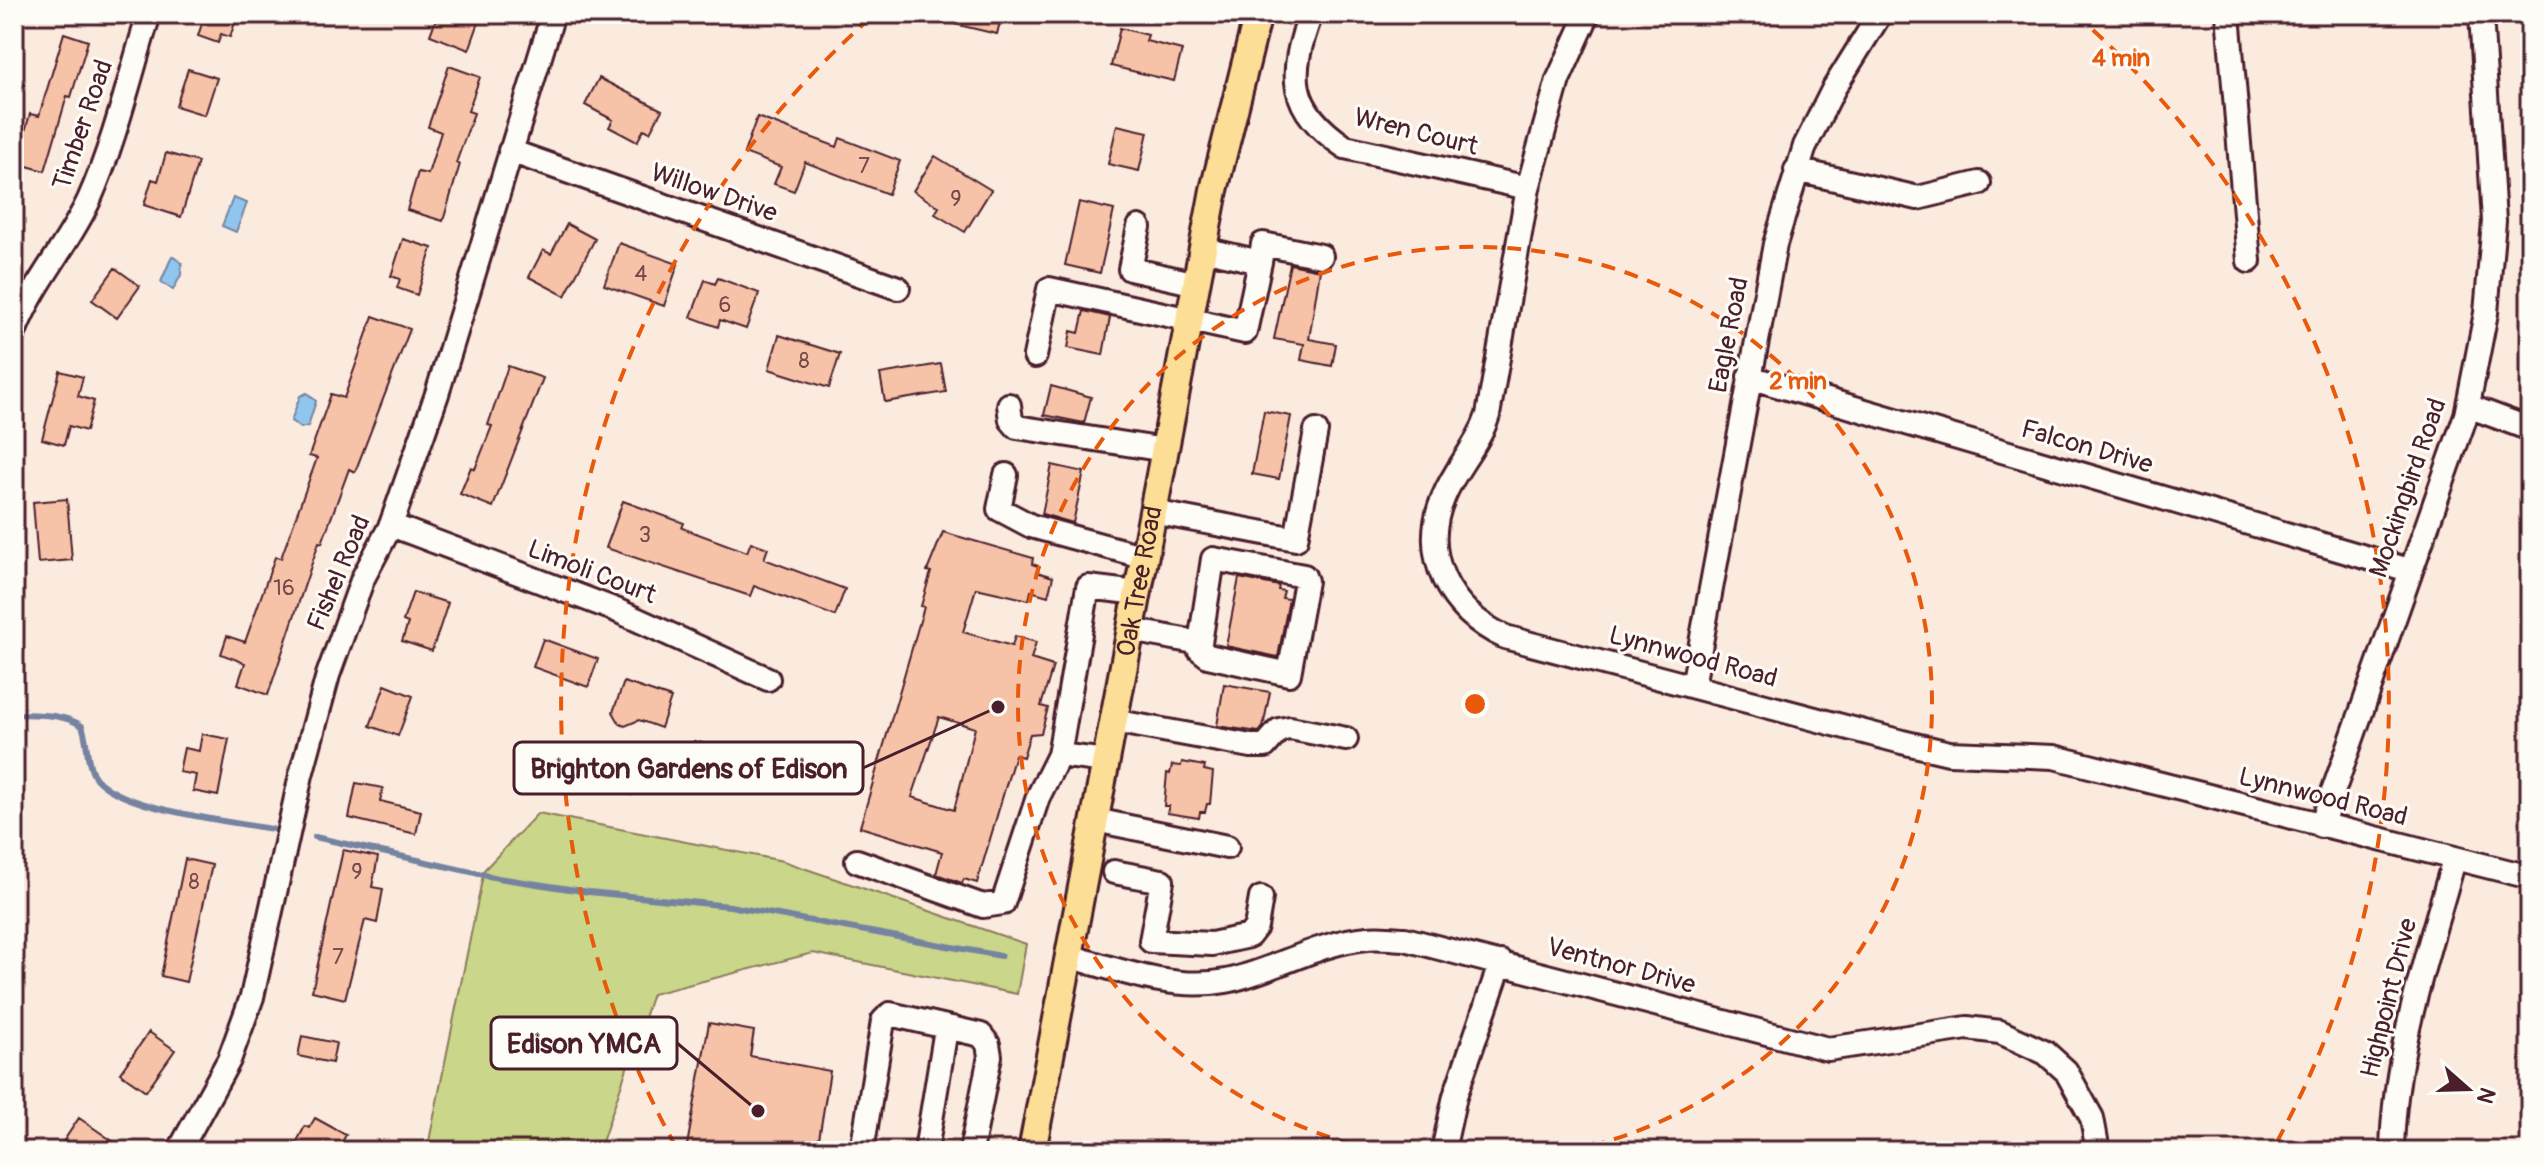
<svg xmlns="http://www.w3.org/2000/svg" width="2544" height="1165" font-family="Pangolin,sans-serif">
<rect width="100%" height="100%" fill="#fbebdf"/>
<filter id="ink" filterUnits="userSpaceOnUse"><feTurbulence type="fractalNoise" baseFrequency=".0125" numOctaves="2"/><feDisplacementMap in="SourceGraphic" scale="16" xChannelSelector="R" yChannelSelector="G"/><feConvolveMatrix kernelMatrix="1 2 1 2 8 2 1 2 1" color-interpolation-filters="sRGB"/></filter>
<g filter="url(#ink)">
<path fill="#cad689" stroke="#8a7a5a" stroke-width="2" d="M 538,813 L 783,861 L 1026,944 L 1017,994 L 813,953 L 652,994 L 599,1151 L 427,1151 L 484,870 Z"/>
<path fill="#90c5ee" stroke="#7483a0" stroke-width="2" d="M 233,198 L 247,203 L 236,232 L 222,226 Z
M 172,256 L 182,263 L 181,275 L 173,290 L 161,282 Z
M 307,393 L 316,401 L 308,426 L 301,428 L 291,421 L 300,396 Z
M 625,759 L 633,766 L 630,773 L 637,788 L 631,795 L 612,772 L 615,765 Z"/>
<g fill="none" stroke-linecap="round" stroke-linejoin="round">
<path stroke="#7483a0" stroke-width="6" d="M 14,714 C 37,715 63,713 82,726 C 88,741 86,760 93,774 C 112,809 233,822 272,829
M 315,837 L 498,878 L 589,892 L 730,906 L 1001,956"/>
</g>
<path fill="#f7c3a8" stroke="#4a1f2b" stroke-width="2" fill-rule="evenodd" d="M 205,14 L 238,14 L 230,37 L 221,34 L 218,43 L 198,36 Z
M 438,14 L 482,14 L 469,50 L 430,35 Z
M 937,14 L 1002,14 L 997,34 L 937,20 Z
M 1120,28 L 1148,35 L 1146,41 L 1182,50 L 1174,81 L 1111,66 Z
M 64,33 L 88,41 L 71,97 L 67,96 L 45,171 L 16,163 L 30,114 L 39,116 Z
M 449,66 L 480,77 L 468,111 L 474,113 L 456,163 L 460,164 L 443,221 L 407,210 L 418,172 L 428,174 L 441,132 L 428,127 Z
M 188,69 L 217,78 L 205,115 L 176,106 Z
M 599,78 L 662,110 L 650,132 L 644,129 L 637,142 L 609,127 L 613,120 L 585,105 Z
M 757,117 L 837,147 L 840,138 L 900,161 L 888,194 L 805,162 L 794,191 L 774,184 L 781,167 L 744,153 Z
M 1117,125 L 1148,132 L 1139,171 L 1108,164 Z
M 166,153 L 198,162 L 181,217 L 144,205 L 152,179 L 158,181 Z
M 935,156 L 991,190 L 965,232 L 935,214 L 939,207 L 913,191 Z
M 1079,202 L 1114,210 L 1100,273 L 1065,265 Z
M 567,224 L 595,239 L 565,296 L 529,277 L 543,250 L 551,254 Z
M 403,239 L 432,248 L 417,295 L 397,288 L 400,279 L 391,276 Z
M 619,243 L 678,264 L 664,306 L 604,285 Z
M 1290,264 L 1320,270 L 1309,339 L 1336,344 L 1332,366 L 1301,360 L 1304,344 L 1274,339 Z
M 115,268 L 140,286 L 117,318 L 92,300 Z
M 718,278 L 759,293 L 746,329 L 720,320 L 718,327 L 691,317 L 705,280 L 715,284 Z
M 1084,311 L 1110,317 L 1103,355 L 1068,348 L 1071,331 L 1079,333 Z
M 373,316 L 410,329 L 355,472 L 349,469 L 322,543 L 319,542 L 268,695 L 238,684 L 245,663 L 221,654 L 227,636 L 245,642 L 275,557 L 281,558 L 317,458 L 309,456 L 331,394 L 344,398 Z
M 779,335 L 840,354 L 829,388 L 769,369 Z
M 941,364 L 946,392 L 885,402 L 880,374 Z
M 508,366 L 543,378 L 493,507 L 460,494 L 471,467 L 475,469 L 492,426 L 488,425 Z
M 60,371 L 83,377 L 78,396 L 94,401 L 86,431 L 69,426 L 64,445 L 42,439 Z
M 1051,386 L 1091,397 L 1084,423 L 1044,415 Z
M 1264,411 L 1291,416 L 1279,479 L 1252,474 Z
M 1052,465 L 1084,472 L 1073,523 L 1042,514 Z
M 67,499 L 72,560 L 38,563 L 33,502 Z
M 623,501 L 684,523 L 682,528 L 747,552 L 751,542 L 768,548 L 764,559 L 845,589 L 835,616 L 754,586 L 750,596 L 606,548 Z
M 943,532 L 1033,558 L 1032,564 L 1038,566 L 1037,572 L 1053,577 L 1048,596 L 1031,591 L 1029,600 L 976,588 L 963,632 L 1012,646 L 1015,636 L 1036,642 L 1031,659 L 1053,666 L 1041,706 L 1048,708 L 1041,733 L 1030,734 L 1023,757 L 1015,755 L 977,883 L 964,879 L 962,883 L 936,874 L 942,852 L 860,827 L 924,607 L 921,606 L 931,572 L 927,571 ZM 939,717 L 975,728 L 954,810 L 912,797 Z
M 1239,578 L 1279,586 L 1278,590 L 1284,591 L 1282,598 L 1289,599 L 1278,657 L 1226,646 Z
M 413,592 L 448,603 L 432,651 L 402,641 L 408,623 L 403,621 Z
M 543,639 L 598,659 L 588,687 L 533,667 Z
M 624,682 L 671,698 L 661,728 L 639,720 L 625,726 L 620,724 L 613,712 Z
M 1224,684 L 1270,692 L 1263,727 L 1259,732 L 1217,726 Z
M 385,685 L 413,696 L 398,736 L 370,726 Z
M 202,734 L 229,739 L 218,796 L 193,791 L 196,775 L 179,772 L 184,748 L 199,751 Z
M 694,741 L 745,754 L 733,788 L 684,771 Z
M 1182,762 L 1205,766 L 1204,770 L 1213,772 L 1210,804 L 1207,804 L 1205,812 L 1200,812 L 1199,818 L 1167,813 L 1169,806 L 1164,806 L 1167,773 L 1170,774 L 1172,765 L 1181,766 Z
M 356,783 L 383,788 L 380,801 L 421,811 L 416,834 L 349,818 Z
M 343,850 L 378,857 L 372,887 L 383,889 L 377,923 L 365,920 L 345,999 L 312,991 Z
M 185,859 L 212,865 L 186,982 L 161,976 Z
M 709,1023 L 754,1031 L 750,1056 L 830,1071 L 817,1151 L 686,1151 Z
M 149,1032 L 175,1050 L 146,1091 L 120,1073 Z
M 302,1036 L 336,1043 L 332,1063 L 298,1056 Z
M 79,1118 L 127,1151 L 57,1151 Z
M 315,1118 L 346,1135 L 337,1151 L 292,1151 L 305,1126 L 309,1128 Z"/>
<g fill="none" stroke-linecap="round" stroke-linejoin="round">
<defs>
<path id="minor" d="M 1311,14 C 1288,75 1288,108 1345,147 L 1528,188
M 1588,14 L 1558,80 L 1528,188 L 1488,415 C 1478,446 1456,467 1444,496 C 1418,555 1450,612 1505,637 L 1902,742 L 1949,753 L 2054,757 L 2530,877
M 2228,14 L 2249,261
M 510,151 L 898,288
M 1796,170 L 1918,198 L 1979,183
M 1139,227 L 1130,269 L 1197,284
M 1260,262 L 1263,244 L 1321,256
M 14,333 C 32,284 67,247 89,200 C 115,141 130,76 149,14
M 1035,356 L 1049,289 L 1245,332 L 1260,262 L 1203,249
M 1749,377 L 2409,570
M 1009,405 L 1011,420 L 1017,427 L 1165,450
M 2468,406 L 2530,429
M 1006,475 L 999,509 L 1031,526 L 1145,557
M 1153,512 L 1296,539 L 1316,431
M 391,525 L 616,610 L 768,679
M 1131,630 L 1200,643 L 1213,559 L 1304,576 L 1306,581 L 1289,674 L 1208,656 L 1199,649 L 1200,643
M 1693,686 L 1775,244 L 1805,146 L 1834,88 L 1880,14
M 1113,721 L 1251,746 L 1265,746 L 1279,730 L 1290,728 L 1346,739
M 1106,761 L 1059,755 L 1088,587 L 1138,593
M 1095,820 L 1227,847
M 2321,826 L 2466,415 L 2486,313 L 2494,221 L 2481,14
M 857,861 L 983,906 L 1003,903 L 1038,797 L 1059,755
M 1114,872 L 1162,881 L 1151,941 L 1212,944 L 1249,936 L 1256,927 L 1261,898
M 1069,956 C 1118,970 1174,991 1226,981 C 1274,971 1318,942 1368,938 C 1379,936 1393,939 1405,939 L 1828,1049 L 1967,1028 L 2000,1032 L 2046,1053 L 2066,1071 L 2092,1118 L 2098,1151
M 179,1151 L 229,1060 L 252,997 L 301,775 L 328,675 L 363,578 L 391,525 L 437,394 L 553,14
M 862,1151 L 883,1021 L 890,1014 L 981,1035 L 988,1044 L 990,1056 L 971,1151
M 926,1151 L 945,1035 L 952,1028
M 1443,1151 L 1455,1096 L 1501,962
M 2392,1151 C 2394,1051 2427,956 2454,860"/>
<g id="major">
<path id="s1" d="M 1032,1151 L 1214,190 L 1258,14"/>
</g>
</defs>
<use href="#minor" stroke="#4a1f2b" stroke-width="28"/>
<use href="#major" stroke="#4a1f2b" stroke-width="32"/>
<use href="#minor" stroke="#fdfcf7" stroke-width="22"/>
<use href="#major" stroke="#fdde96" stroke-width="26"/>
</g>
</g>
<g fill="none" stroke="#e8590c" stroke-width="4" stroke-dasharray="14 10">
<path d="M1376 1150A457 457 0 1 1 1574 1150"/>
<path d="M676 1147A914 914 0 0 1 875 14M2075 14A914 914 0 0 1 2274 1147"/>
</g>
<g text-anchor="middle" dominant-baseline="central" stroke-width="6" stroke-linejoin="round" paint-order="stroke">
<g font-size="22" fill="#75484a">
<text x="864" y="166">7</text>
<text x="956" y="199">9</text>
<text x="641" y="274">4</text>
<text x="725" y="305">6</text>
<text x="804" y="361">8</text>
<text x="645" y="535">3</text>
<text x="284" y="588">16</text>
<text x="357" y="872">9</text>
<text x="194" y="882">8</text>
<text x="338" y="957">7</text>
</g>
<g font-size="26" fill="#4a1f2b" stroke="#fdfcf7">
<text transform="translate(83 125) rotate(-71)">Timber Road</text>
<text transform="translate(1416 132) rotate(14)">Wren Court</text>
<text transform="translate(714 193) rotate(19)">Willow Drive</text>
<text transform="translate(1729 335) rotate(-79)">Eagle Road</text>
<text transform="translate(2087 447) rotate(16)">Falcon Drive</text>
<text transform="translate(2408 488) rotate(-71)">Mockingbird Road</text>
<text transform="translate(592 572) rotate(21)">Limoli Court</text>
<text transform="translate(339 573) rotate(-67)">Fishel Road</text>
<text stroke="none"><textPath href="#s1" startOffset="580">Oak Tree Road</textPath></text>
<text transform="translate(1693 657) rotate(15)">Lynnwood Road</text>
<text transform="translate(2323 797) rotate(14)">Lynnwood Road</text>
<text transform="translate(1621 966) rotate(15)">Ventnor Drive</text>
<text transform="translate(2389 998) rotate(-76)">Highpoint Drive</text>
</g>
</g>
<circle cx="1475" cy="704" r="12" fill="#e8590c" stroke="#fdfcf7" stroke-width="4"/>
<g font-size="24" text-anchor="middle" font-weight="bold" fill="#e8590c" stroke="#fdfcf7" stroke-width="6" stroke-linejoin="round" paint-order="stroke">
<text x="2121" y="66">4 min</text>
<text x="1798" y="389">2 min</text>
</g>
<path fill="none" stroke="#4a1f2b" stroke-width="3" d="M998 707L863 768M758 1111L677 1043"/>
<g fill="#4a1f2b" stroke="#fdfcf7" stroke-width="3">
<circle cx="998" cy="707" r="8"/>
<circle cx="758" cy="1111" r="8"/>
</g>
<g fill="#fdfcf7" stroke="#4a1f2b" stroke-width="3">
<rect x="514" y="742" width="349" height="52" rx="8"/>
<rect x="491" y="1017" width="186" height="52" rx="8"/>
</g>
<g font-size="28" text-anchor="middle" font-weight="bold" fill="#4a1f2b">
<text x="689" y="778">Brighton Gardens of Edison</text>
<text x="584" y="1053">Edison YMCA</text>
</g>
<rect width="2544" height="1165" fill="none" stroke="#fdfcf7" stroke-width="48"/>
<rect x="24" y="24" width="2496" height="1117" fill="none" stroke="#4a1f2b" stroke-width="3" filter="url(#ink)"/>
<g transform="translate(2468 1089) rotate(110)" stroke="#fdfcf7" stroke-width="6" paint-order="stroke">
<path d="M0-6L14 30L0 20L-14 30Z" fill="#4a1f2b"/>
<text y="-12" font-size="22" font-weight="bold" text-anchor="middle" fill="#4a1f2b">N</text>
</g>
</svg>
